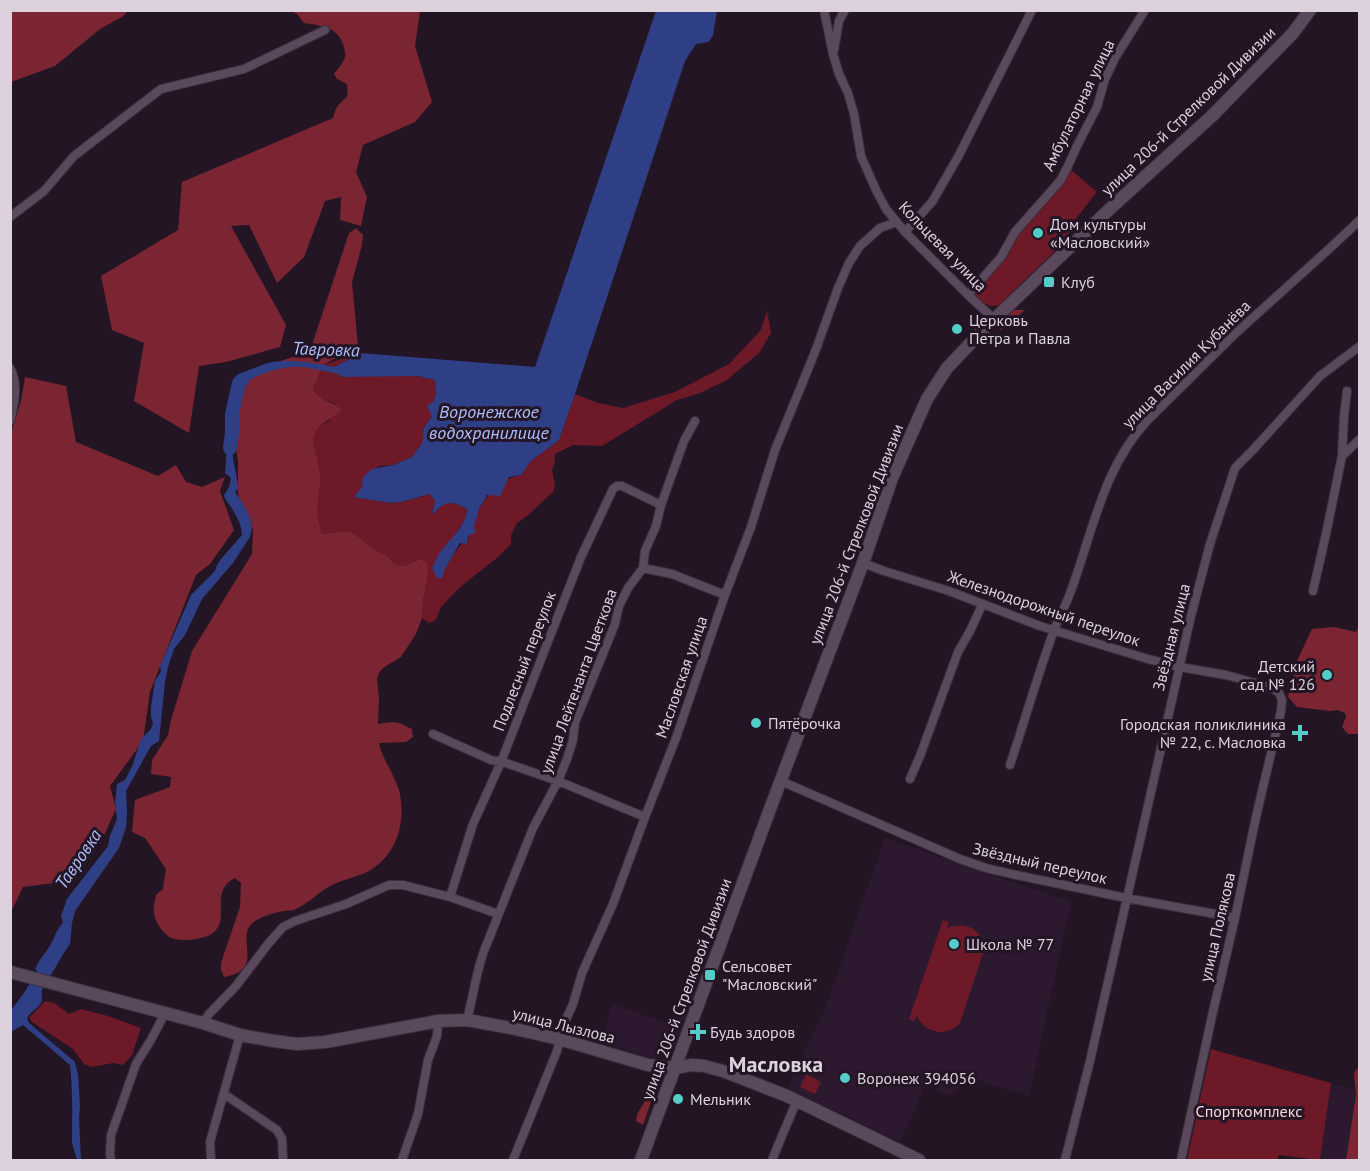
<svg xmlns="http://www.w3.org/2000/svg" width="1370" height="1171" font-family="'PT Sans',sans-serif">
<rect width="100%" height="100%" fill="#241525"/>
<path fill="#2c192f" d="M 885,838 L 1071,902 L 1029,1096 L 970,1078 L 951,1095 L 945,1095 L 938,1092 L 931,1083 L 929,1078 L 900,1142 L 787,1088 L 824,1011 Z
M 701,941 L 714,946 L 676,1044 L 671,1052 L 664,1056 L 654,1059 L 600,1042 L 613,1004 L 671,1025 Z
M 1331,1083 L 1359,1091 L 1348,1160 L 1320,1160 Z"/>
<path fill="#6d1927" d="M 1070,169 L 1097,192 L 1074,221 L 1066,240 L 999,305 C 988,309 980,300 972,294 L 1017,234 Z
M 767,310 L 771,333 L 760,352 L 727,380 L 700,393 L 677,400 L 602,446 L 573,445 L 555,454 L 555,461 L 552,470 L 555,485 L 553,492 L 527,516 L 517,523 L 511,535 L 511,544 L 498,557 L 459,588 L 441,607 L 436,620 L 429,623 L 422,618 L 423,600 L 427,583 L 420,559 L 404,566 L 396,565 L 389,557 L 373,549 L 359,537 L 349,531 L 322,534 L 317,513 L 321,476 L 313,440 L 316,431 L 321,425 L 329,421 L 335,404 L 319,397 L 313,390 L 323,365 L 360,353 L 332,369 L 417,376 L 435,380 L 436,395 L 433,402 L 432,416 L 424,428 L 422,443 L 412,457 L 393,465 L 380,466 L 363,477 L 362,487 L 355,497 L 390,503 L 401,502 L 431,494 L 435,501 L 432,512 L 434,513 C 445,500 453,501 467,509 L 466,518 L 455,535 L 445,569 L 453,555 L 462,543 L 467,544 C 473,514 489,481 521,475 L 531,461 L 559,440 L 575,394 L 598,403 L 623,408 L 675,392 L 729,364 L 761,330 Z
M 943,920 L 949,922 L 947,928 C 965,921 980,928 985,947 L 960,1023 C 946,1038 925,1033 917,1016 L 914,1021 L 909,1019 Z
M 45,1001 L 54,1003 L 69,1014 L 81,1009 L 108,1016 L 141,1028 L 132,1055 L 123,1065 L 113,1063 L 92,1067 L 84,1064 L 73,1049 L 32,1022 L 29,1018 Z
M 1211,1049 L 1331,1083 L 1320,1160 L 1279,1155 L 1277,1160 L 1187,1160 Z
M 806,1074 L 821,1082 L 815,1094 L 800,1087 Z"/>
<path fill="#7a2531" d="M 10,11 L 11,10 L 128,11 L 122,17 L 100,29 L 55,66 L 11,82 Z
M 291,11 L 420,11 L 415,46 L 432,102 L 415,122 L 363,145 L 356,172 L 367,197 L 361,226 L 340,220 L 341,197 L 325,201 L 304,257 L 277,283 L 249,225 L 231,226 L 286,325 L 280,347 L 226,362 L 199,366 L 189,433 L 134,401 L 144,343 L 112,330 L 101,276 L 178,230 L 182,182 L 333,118 C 334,114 335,110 337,107 C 346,95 349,102 347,84 L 337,79 L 334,74 C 338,69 343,63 345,57 C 346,53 345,52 344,48 C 340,27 322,26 304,23 L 297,14 Z
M 356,228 L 363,235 L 362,245 L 352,282 L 358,346 L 323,365 L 313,390 C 321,401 332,401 342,410 L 321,425 L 316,431 L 313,440 L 321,476 L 317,513 L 322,534 L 349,531 L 359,537 L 373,549 L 389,557 L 396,565 L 404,566 L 420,559 L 428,564 L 427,582 L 423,600 L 422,618 L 416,634 L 401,657 L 386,666 L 380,671 L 377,679 L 379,698 L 378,724 C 394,721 397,721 412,729 L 413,737 L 406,742 L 379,743 C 383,763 400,780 401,802 C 404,829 394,855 371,870 C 359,877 342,879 328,887 C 317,894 306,905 294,910 C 291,911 288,910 285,911 C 276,912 263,916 255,921 C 232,936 268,970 224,977 L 221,970 L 221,963 L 240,907 L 241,883 L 235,878 C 201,895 248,937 185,940 C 172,940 166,937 159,926 C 152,914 153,908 156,895 L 163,889 L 164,881 L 166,869 L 145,838 L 132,832 L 135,800 L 170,787 L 171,777 L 151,774 L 152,760 L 168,735 L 171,720 L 192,651 L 252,554 L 253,530 L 251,522 L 240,501 L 238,493 L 238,461 L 233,427 L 237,395 L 247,380 L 268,365 L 293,357 L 301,358 L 312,345 L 349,233 Z
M 1012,310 L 1025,310 L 1002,330 L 995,328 L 999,318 Z
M 25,377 L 66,386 L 76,442 L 158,476 L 176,465 L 186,482 L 202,487 L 225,477 L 220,491 L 234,530 L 210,564 L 196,575 L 150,692 L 143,741 L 110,786 L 116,809 L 101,842 L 54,883 L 23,887 L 11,912 L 10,436 L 21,401 Z
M 1359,626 L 1359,734 L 1348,734 L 1342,727 L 1346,717 L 1345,713 L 1338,710 L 1330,711 L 1297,707 L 1288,697 L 1296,663 L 1312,629 L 1334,627 L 1356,632 Z
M 1359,1066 L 1359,1160 L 1346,1160 L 1356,1095 L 1354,1073 Z
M 650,1091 L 654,1093 L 643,1125 L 636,1121 C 637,1109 646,1103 650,1091 Z"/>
<path fill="#2f3f85" d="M 656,11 L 717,11 L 713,35 L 709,42 L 696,44 L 685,61 L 575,394 L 559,440 L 531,461 L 521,475 L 509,477 L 500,496 L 487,495 L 479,509 L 474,527 L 476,532 L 468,536 L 467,544 L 460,543 L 445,569 L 442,578 L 437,578 L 432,568 C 435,562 437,556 441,551 C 451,538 466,526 467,509 C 453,501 445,500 434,513 L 432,513 L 435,501 L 430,494 L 401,502 L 390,503 L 354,497 L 362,487 L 363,477 L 372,469 L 393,465 L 412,457 L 422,443 L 424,428 L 432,416 L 427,406 L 433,402 L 436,395 L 435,380 L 417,376 L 342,377 L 338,374 C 306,367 294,362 262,374 C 251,379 242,383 236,393 C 229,406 232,442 233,457 C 234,468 238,478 238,489 L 235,492 L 244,505 L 250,517 L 252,528 L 250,537 L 233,563 L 202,599 L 185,635 L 174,649 L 168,667 L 165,682 L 159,741 L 151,746 L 126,791 L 127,812 L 126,827 L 119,848 L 75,911 L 72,923 L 70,944 L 50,973 L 35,970 C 39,958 48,951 53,940 C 56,934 57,929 63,923 L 61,916 L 67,899 L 108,846 L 110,836 L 117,819 L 115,803 L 117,784 L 125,780 L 133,764 L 141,739 L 151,729 L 153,723 L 151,717 L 151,707 L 155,681 L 161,671 L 160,666 L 191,595 L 215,571 L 217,565 L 221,559 L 242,535 C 242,525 236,515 231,507 C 228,502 225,501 224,495 L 229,487 L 231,478 L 225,473 L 230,404 L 232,391 L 241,373 C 251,370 262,364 273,362 C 293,359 315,363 335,367 L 360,353 L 535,367 Z
M 29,986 L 41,989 C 45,1009 36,1004 27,1018 L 29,1023 L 75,1062 L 78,1075 L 80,1106 L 79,1118 L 81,1160 L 77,1160 C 76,1155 73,1148 72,1142 C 72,1117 73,1090 70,1065 L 23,1025 L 11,1032 L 11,1013 L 12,1009 Z"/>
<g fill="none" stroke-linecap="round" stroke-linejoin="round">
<path stroke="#2f3f85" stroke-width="14" d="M 230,448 L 232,433 L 232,414 L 239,383 L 242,380
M 10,1021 L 18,1017 L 54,956"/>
<defs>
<path id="street" d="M 824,10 L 833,54 L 839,74 L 848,93 L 854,114 L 861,156 L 876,190 L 886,209 L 905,232 L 968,295 L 994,319
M 834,50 L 839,21 L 845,10
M 10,217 L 44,191 L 74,156 L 161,89 L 244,69 L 325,30
M 905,232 L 932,202 L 958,157 L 1032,10
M 968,295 L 1001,257 L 1015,232 L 1060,181 L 1068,166 L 1077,146 L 1097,107 L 1105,79 L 1115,58 L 1145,10
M 10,368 C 19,383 14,405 10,421
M 1342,456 L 1360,439
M 863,563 L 884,571 L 949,591 L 1040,626 L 1148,659 L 1180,667 L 1226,675 L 1259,684 L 1275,690 L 1279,693 L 1282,700 L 1281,711 L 1256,817 L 1235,918 L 1212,1016 L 1181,1160
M 643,568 L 672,574 L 725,595
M 1313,591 L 1326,534 L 1342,456 L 1344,416 L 1347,391
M 433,734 L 491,760 L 506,763 L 558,781 L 645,817
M 1010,765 C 1025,720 1038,674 1054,630 C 1060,616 1067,603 1072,588 C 1093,530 1104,466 1148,420 L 1236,333 L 1329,249 L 1360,220
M 910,779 L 920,756 L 958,652 L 970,631 L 982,605
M 781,781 L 960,859 L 986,868 L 1016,875 L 1126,898 L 1221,915 L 1235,918
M 450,897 L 473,824 L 501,762 L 581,557 L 613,489 L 617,486 L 622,486 L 661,505
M 467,1020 C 473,997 476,973 484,951 L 533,828 L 558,781 L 567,759 L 573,740 L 575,722 L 615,624 L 619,606 L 628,588 L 643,568 L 645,551 L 656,526 L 661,505 L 684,441 L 695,421
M 203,1023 L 209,1014 L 236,986 L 268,944 L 283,927 L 295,921 L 346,904 L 389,885 L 403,885 L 450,897 L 498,914
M 224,1094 L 277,1130 L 282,1139 L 283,1160
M 111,1160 L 110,1154 L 111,1135 L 136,1064 L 151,1040 L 165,1013
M 211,1160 L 210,1142 L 240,1035
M 402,1160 L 418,1114 L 428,1060 L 437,1036 L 438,1021
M 513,1160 L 557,1051 L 563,1026 L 573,1004 L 582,973 L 613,904 L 645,817 L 676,738 L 725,595 L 751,527 L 775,450 L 815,352 L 838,288 L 849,263 L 860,246 L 880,228 L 897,222
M 772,1160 L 797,1100
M 1065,1160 L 1090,1061 L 1191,616 L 1210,544 L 1235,468 L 1252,451 L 1320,376 L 1360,346"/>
<path id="secondary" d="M 10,972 L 203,1023 L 240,1035 L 274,1041 L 297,1044 L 325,1042 L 438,1021 L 467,1020 L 511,1028 L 559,1039 L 648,1065 L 674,1068 L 692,1065 L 704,1066 L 723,1071 L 787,1096 L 919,1160
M 641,1160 L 770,809 L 863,563 L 892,478 L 927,399 L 947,368 L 985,328 L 1114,205 L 1213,115 L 1293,33 L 1310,10"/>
</defs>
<use href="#street" stroke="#3a303c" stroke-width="10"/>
<use href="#secondary" stroke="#3a303c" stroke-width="14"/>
<use href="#street" stroke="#5a485c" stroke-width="8"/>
<use href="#secondary" stroke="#5a485c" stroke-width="12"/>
</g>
<g fill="#54cdc8" stroke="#241525" stroke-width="2">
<circle cx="1038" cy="233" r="6"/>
<rect x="1043" y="276" width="12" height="12" rx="3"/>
<circle cx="957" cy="329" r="6"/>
<circle cx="1327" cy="675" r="6"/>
<circle cx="756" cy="723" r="6"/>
<path d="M1297 724h6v6h6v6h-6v6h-6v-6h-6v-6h6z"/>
<circle cx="954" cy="944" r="6"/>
<rect x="704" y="969" width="12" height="12" rx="3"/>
<path d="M695 1023h6v6h6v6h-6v6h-6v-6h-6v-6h6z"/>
<circle cx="845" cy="1078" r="6"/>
<circle cx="678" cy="1099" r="6"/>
</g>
<g text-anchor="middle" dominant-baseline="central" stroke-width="6" stroke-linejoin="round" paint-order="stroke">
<g font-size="16" fill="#dcd1dd" stroke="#241525">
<text transform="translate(1078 105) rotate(-64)">Амбулаторная улица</text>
<text transform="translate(1188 111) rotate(-44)">улица 206-й Стрелковой Дивизии</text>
<text transform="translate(943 246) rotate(46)">Кольцевая улица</text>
<text transform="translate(1186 364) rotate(-45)">улица Василия Кубанёва</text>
<text transform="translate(856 534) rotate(-69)">улица 206-й Стрелковой Дивизии</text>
<text transform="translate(1044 608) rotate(19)">Железнодорожный переулок</text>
<text transform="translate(1171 637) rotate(-76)">Звёздная улица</text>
<text transform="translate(524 661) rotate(-69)">Подлесный переулок</text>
<text transform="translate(681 677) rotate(-71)">Масловская улица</text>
<text transform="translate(578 681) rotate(-70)">улица Лейтенанта Цветкова</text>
<text transform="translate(1040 863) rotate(13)">Звёздный переулок</text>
<text transform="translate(1217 927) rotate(-77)">улица Полякова</text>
<text transform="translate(686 989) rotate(-70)">улица 206-й Стрелковой Дивизии</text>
<text transform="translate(564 1025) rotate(14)">улица Лызлова</text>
</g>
<g font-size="16" fill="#dcd1dd" stroke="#241525" text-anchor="start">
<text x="1050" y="224">Дом культуры<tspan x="1050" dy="18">«Масловский»</tspan></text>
<text x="1061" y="282">Клуб</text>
<text x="969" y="320">Церковь<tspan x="969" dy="18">Петра и Павла</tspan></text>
<text x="1315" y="666" text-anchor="end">Детский<tspan x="1315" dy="18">сад № 126</tspan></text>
<text x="768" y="723">Пятёрочка</text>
<text x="1286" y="724" text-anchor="end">Городская поликлиника<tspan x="1286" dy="18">№ 22, с. Масловка</tspan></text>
<text x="966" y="944">Школа № 77</text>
<text x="722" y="966">Сельсовет<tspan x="722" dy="18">"Масловский"</tspan></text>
<text x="710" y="1032">Будь здоров</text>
<text x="857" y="1078">Воронеж 394056</text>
<text x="690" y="1099">Мельник</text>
</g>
<g font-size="16" fill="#f2d8d8" stroke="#241525">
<text x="1249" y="1111">Спорткомплекс</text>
</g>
<g font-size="18" font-style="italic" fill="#abbffc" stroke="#241525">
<text transform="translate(326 349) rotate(2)">Тавровка</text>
<text x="489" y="411">Воронежское<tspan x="489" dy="21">водохранилище</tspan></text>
<text transform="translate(78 859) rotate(-56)">Тавровка</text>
</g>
<g font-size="22" font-weight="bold" fill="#dcd1dd" stroke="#241525">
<text x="776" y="1064">Масловка</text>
</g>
</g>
<rect width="1370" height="1171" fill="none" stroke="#dcd1dd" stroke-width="24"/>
</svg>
